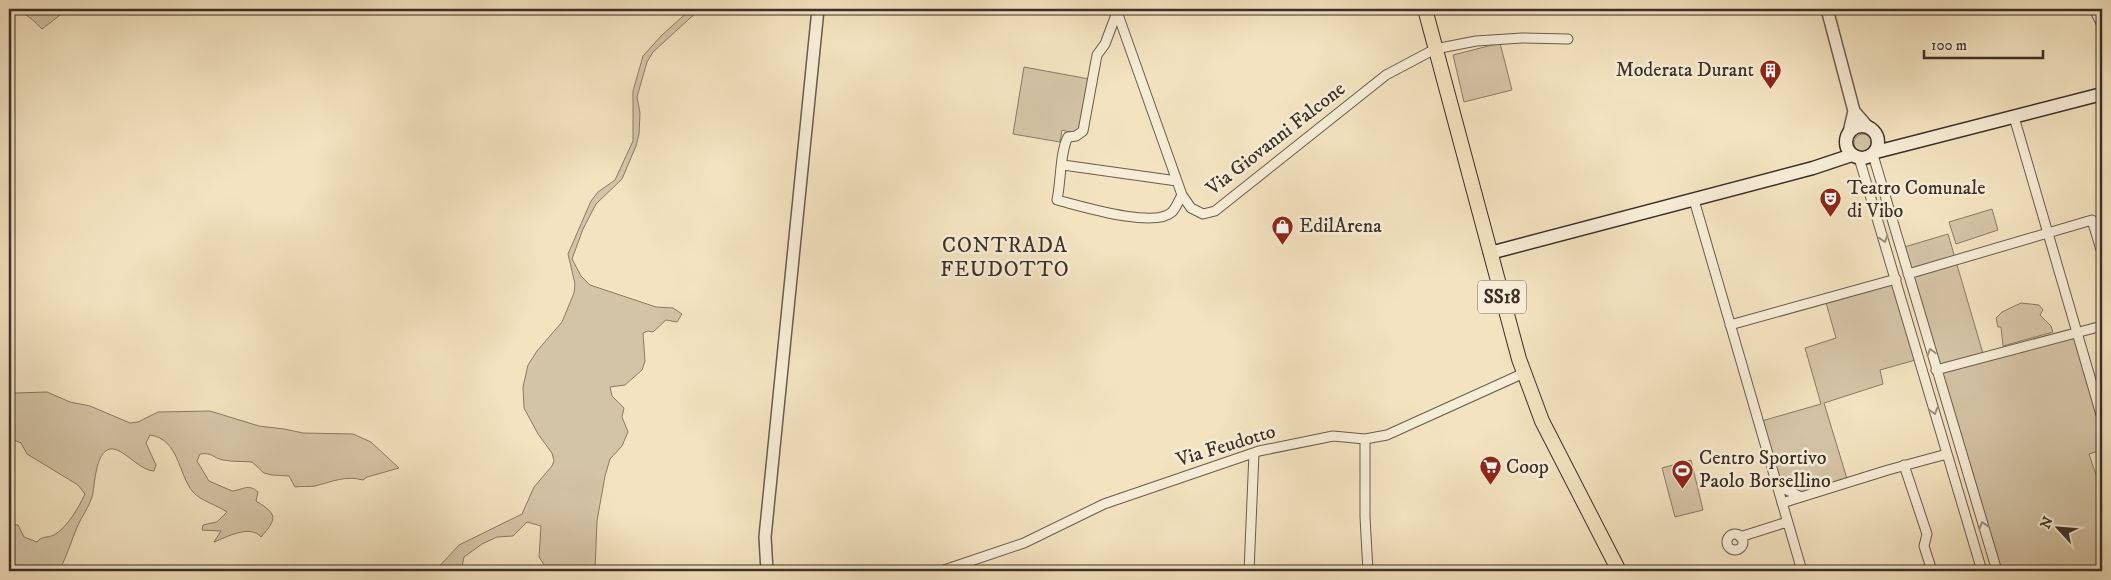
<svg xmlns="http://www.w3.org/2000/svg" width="2111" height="580" font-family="'IM FELL DW Pica',serif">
<rect width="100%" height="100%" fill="#f3e3c0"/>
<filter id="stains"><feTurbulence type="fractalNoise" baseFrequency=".004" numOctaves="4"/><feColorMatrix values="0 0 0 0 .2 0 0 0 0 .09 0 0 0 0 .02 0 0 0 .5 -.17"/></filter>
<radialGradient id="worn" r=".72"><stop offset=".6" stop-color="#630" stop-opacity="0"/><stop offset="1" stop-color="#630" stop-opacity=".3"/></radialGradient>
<path fill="#d4c4a6" stroke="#887a67" d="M 9,9 L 68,9 L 42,29 C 33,20 23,9 9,12 Z
M 691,9 L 700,9 L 653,52 L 647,62 L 637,97 L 640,113 L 639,134 L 636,146 L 622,179 L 596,204 L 583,229 L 572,259 L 581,276 L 590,285 L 656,307 L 673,308 L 682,314 L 677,322 L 666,320 L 653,332 L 648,331 L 643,333 L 645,361 L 642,370 L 625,385 L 610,387 L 612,396 L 624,408 L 622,417 L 628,432 L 622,446 L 610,459 L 605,476 L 597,521 L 595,571 L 548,571 L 539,557 L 541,526 L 527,522 L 513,536 L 497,537 L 482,544 L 464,557 L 461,571 L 435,571 L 459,545 L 522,514 L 534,487 L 552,466 L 554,461 L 552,453 L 538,434 L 524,408 L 523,387 L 528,365 L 537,351 L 562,322 L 574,293 L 575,284 L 568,254 L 591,201 L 598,192 L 615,180 L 633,141 L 633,91 L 643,56 L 662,35 Z
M 1500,43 L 1512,90 L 1464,102 L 1453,55 Z
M 1024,67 L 1089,79 L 1079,130 L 1073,133 L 1062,130 L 1060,142 L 1013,134 Z
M1854 143a9 9 0 1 1 18 0a9 9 0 1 1-18 0Z
M 1992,209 L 1998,230 L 1956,244 L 1949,222 Z
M 1948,234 L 1984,357 L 2076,332 L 2102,418 L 2102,450 L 2089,454 L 2097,478 L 2102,477 L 2102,571 L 1997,571 L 1901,248 Z
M 1896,279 L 1919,359 L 1880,370 L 1883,384 L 1824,403 L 1848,482 L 1801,497 L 1777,485 L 1758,422 L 1821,404 L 1805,348 L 1836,338 L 1825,299 Z
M 2021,303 L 2039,305 L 2043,310 L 2040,315 L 2051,326 L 2053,332 L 2003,346 L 2001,327 L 1998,327 L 1996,318 L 2002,312 Z
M 9,391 L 16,393 L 47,392 L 70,402 L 90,406 L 130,423 L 138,422 L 158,412 L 210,411 L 259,426 L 284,429 L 303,433 L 353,434 L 371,442 L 399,468 L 367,477 L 363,480 C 346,475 331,482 315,486 C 309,487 302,486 295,487 L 289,476 L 272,475 L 264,473 L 252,462 C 243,461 233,462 223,460 C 213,458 212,452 200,454 L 197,461 L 209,481 L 232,491 C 243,490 248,483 258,492 L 256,501 C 277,514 278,518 261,537 C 250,524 227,537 214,542 L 221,531 L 202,530 L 203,525 L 217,522 L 227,512 C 217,505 201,501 193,492 C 178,474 179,439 150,435 L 146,443 L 156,465 L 154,471 C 138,470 123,447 110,449 C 95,452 95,486 92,497 C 89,507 82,516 78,525 C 71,541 67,556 59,571 L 9,571 L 9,524 L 18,525 L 24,537 L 37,542 C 41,536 48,538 54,535 C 67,528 79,507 85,494 L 78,485 L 27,454 L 21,443 L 9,438 Z
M 1691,460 L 1703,510 L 1675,517 L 1662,468 Z"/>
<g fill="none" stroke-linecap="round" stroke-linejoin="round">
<defs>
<path id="minor" d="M 1116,9 L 1182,195 L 1191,208 L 1203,214 L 1215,211 L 1386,75 L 1435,49 L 1476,41 L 1522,38 L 1568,39
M 2094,9 L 2102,25
M 1117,12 L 1105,44 L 1097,55 L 1083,131 L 1076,136 L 1068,137 C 1060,151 1061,182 1057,200 C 1081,206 1154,229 1172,212 C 1176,208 1179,200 1182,195
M 2014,117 L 2102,418
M 1873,155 L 1997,571
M 1859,158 L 1982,571
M 1063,165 L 1177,181
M 1694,200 L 1802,571
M 1908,274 L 2092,220 L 2102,253
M 1730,325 L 1896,279
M 1936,370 L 2102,326
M 1365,439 L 1365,517 L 1368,571
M 1904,465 L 1927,534 L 1924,546 L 1932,571
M 1777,485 L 1801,497
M 1782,503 L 1888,470 L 1947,454
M1727 542a8 8 0 1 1 16 0a8 8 0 1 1-16 0Z
M 1740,537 L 1787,522
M 941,571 L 1024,543 L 1104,504 L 1259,451 L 1333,436 L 1365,439 L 1387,435 L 1524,373
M 1249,571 L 1254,453"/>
<path id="tertiary" d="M 1827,9 L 1854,111 L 1867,126
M 1849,132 L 1854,111
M 767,571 L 765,537 L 818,9"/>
<path id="secondary" d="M1846 142a16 16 0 1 1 32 0a16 16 0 1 1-32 0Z
M 1876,152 L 2102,94
M 1490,253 L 1813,168 L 1852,155"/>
<path id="primary" d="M 1425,9 L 1519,359 L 1542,421 L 1619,571"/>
</defs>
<use href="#minor" stroke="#695c4e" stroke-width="11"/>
<use href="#tertiary" stroke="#695c4e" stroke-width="14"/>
<use href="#secondary" stroke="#3b2f28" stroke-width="15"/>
<use href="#primary" stroke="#3b2f28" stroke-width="16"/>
<use href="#minor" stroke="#f7edd6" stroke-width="9"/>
<use href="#tertiary" stroke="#f7edd6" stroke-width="11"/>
<use href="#secondary" stroke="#f7edd6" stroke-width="12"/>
<use href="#primary" stroke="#f3e3c0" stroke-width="14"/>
</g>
<defs><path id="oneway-chevron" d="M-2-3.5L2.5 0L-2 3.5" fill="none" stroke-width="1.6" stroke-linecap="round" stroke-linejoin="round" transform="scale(1.25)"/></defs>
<g stroke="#998e7f">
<use href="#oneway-chevron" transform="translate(1884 239) rotate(73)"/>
<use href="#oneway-chevron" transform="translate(1931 352) rotate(-106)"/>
<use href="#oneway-chevron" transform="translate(1934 411) rotate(74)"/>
<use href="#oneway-chevron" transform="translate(1983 525) rotate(-107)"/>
</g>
<defs>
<symbol id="building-pin" viewBox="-11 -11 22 30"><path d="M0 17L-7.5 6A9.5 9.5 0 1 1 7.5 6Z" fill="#8f2418" stroke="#f7edd6"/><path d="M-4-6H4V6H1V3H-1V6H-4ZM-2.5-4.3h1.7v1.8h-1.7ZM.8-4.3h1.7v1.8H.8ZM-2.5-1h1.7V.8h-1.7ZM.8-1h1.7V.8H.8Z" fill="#fff"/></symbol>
<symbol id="theatre-pin" viewBox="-11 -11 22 30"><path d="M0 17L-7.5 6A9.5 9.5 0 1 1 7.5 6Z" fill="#8f2418" stroke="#f7edd6"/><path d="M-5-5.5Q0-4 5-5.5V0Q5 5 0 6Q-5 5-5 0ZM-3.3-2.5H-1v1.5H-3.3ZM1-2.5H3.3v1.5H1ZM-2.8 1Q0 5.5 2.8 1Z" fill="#fff"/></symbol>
<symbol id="shop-pin" viewBox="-11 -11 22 30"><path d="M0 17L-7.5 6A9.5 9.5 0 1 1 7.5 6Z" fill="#8f2418" stroke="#f7edd6"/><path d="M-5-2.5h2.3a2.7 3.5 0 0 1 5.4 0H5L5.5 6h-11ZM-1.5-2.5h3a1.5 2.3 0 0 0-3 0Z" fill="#fff"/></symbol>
<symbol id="supermarket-pin" viewBox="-11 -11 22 30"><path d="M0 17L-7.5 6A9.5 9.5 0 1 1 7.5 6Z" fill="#8f2418" stroke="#f7edd6"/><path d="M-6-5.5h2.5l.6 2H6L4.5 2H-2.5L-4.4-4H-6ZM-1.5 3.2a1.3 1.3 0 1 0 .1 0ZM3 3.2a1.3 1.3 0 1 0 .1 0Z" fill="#fff"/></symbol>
<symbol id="stadium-pin" viewBox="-11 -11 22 30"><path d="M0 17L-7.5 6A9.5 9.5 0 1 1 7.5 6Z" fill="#8f2418" stroke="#f7edd6"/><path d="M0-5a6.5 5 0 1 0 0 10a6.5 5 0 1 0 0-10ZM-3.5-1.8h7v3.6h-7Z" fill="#fff"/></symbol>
</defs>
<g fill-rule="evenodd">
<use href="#building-pin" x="1758" y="58" width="25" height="34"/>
<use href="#theatre-pin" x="1818" y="186" width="25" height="34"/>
<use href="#shop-pin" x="1270" y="214" width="25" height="34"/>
<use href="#supermarket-pin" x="1478" y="454" width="25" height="34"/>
<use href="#stadium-pin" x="1670" y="458" width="25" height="34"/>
</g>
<g text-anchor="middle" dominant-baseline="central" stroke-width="5" stroke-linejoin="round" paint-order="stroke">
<rect fill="#f7edd6" stroke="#73685c" stroke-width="1" x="1478" y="280.5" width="48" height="33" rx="4"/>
<g font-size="19" font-weight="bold" fill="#3b2f28">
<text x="1502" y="297">SS18</text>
</g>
<g font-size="20" fill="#3b2f28" stroke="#f7edd6" text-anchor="start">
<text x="1754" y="70" text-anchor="end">Moderata Durant</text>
<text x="1847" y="188">Teatro Comunale<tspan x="1847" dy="23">di Vibo</tspan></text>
<text x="1299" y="226">EdilArena</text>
<text x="1699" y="458">Centro Sportivo<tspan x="1699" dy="23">Paolo Borsellino</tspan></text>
<text x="1506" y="467">Coop</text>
</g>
<g font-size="20" fill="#3b2f28" stroke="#f7edd6">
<text transform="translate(1276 139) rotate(-38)">Via Giovanni Falcone</text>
<text transform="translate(1226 446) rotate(-17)">Via Feudotto</text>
</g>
<g font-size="21" letter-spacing="1" fill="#3b2f28" stroke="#f7edd6">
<text x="1005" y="246">CONTRADA<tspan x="1005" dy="24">FEUDOTTO</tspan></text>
</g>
</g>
<rect width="2111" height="580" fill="none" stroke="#f3e3c0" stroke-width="30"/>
<rect x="10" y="10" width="2091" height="560" fill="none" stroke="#3b2f28" stroke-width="2.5"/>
<rect x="15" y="15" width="2081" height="550" fill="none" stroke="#3b2f28"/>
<g transform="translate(2058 528) rotate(296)" stroke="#f7edd6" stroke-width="4" paint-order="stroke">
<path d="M0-4L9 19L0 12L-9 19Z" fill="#3b2f28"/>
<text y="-8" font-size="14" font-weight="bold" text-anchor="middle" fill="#3b2f28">N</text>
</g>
<path d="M1924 50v8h119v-8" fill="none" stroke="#3b2f28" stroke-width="2.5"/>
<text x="1931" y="50" font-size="15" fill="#3b2f28" stroke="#f7edd6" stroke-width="4" paint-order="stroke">100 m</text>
<rect width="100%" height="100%" filter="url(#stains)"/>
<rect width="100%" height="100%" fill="url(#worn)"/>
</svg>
